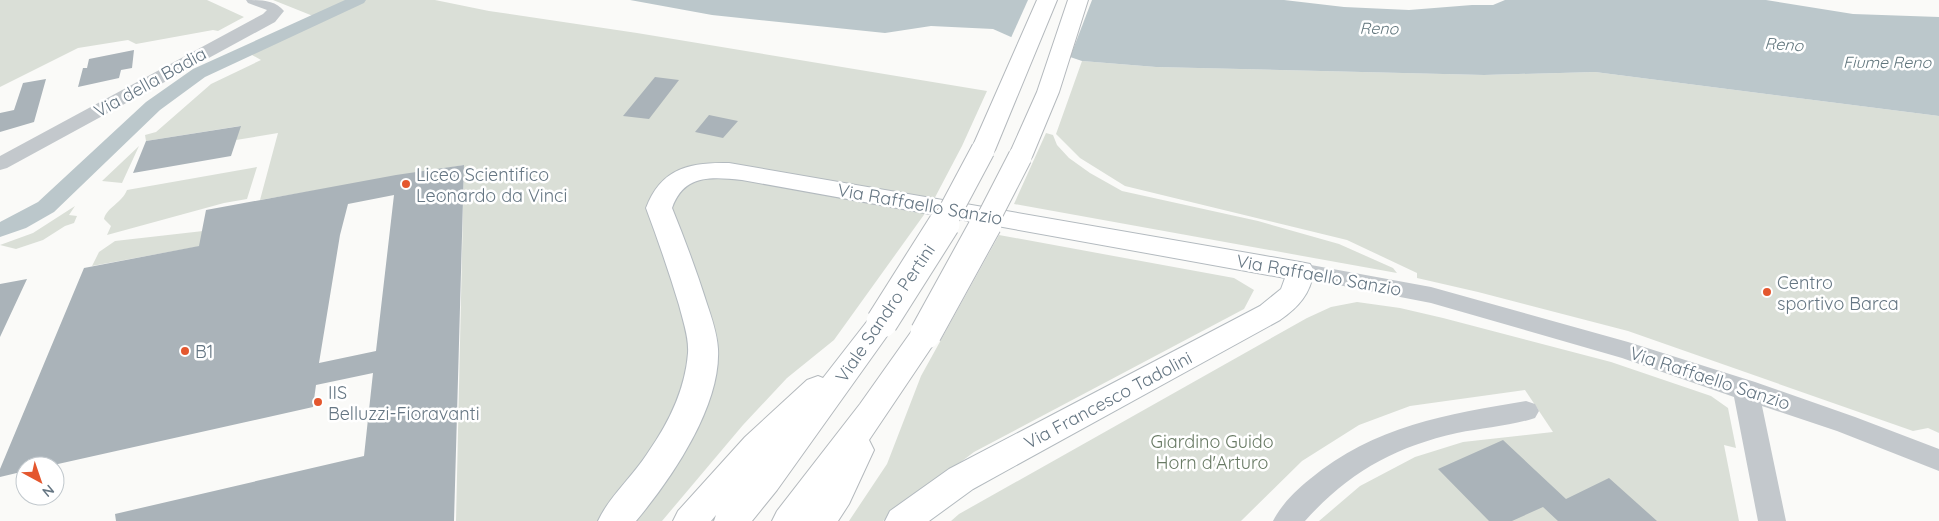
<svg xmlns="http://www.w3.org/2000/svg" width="1939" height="521" font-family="Quicksand,sans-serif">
<rect width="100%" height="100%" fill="#fafaf8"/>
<path fill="#dadfd7" d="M 0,0 L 207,0 L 244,17 L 218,31 L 213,30 L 136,44 L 128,40 L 78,48 L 0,87 Z
M 273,0 L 435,0 L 489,11 L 637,33 L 987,91 L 962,146 L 931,205 L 834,340 L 787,378 L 743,425 L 662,521 L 456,521 L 464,165 L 260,200 L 278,133 L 236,140 L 240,126 L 146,141 L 145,135 L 156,132 L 211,84 L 261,60 L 245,51 L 313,16 Z
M 1082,61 L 1156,67 L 1484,75 L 1595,72 L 1939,116 L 1939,433 L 1928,428 L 1913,431 L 1628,331 L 1478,292 L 1417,278 L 1417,273 L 1347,240 L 1125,186 L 1080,158 L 1056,134 Z
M 1046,133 L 1053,135 L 1057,145 L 1069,158 L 1090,173 L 1122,191 L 1258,221 L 1339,244 L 1393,268 L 1397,273 L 1014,204 Z
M 139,146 L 122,183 L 102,181 Z
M 257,167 L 247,199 L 224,203 L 107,235 L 111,226 L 104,219 C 107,207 122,203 127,190 Z
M 75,206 L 69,215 L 77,216 L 74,223 L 65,226 L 43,240 L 16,249 L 0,245 L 33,233 Z
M 343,220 L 92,266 L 99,252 L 115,241 L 212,230 Z
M 999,235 L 1234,278 L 1254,290 L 1244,309 L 974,452 L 883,521 L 849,521 L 887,464 L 921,376 Z
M 1357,302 L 1400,308 L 1443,318 L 1611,362 L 1711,396 L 1728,408 L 1736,448 L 1724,445 L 1739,521 L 1319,521 L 1360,486 L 1415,457 L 1463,442 L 1553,432 L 1525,390 L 1410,406 L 1359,425 L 1302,461 L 1241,521 L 951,521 L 959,514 L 1307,318 L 1331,307 Z"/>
<path fill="#bbc7cb" d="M 630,0 L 1284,0 L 1344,7 L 1409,10 L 1472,5 L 1493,5 L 1505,0 L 1766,0 L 1853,14 L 1939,17 L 1939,116 L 1595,72 L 1484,75 L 1156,67 L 1082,61 L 1011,37 L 993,29 L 931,26 L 885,33 L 712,15 Z"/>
<path fill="#fafaf8" d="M 1028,0 L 1092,0 L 1069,60 L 1010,40 Z"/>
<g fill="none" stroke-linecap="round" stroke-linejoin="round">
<path fill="#bbc7cb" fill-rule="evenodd" d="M 345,0 L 366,0 L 364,3 L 205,77 L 160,110 L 54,212 L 26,228 L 0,237 L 0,222 L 38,202 L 146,102 L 193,69 Z"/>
</g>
<path fill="#aab3b9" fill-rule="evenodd" d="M 134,50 L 132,68 L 121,70 L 119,78 L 78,87 L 83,68 L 87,68 L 89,59 Z
M 655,77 L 679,80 L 649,119 L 623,116 Z
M 46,79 L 34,122 L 0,132 L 0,113 L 14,110 L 23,83 Z
M 709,115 L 738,121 L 723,138 L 695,132 Z
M 241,126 L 231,156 L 133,173 L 146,141 Z
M 464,165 L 454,521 L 116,521 L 115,514 L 364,456 L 373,373 L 316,385 L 313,407 L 49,466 L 25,466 L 25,471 L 0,477 L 0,469 L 84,268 L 199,246 L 206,210 L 396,175 ZM 394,195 L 376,351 L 319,363 L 340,235 L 348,204 Z
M 27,279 L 0,337 L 0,284 Z
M 1503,440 L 1566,499 L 1609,478 L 1657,521 L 1558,521 L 1543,507 L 1512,521 L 1489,521 L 1438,469 Z"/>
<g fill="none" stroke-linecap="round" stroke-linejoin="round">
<defs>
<path id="secondary" d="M 729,163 L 1300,262 L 1310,264 L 1314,271 C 1310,294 1299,307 1280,320 L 973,489 L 929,521 L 885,521 L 890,511 L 949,469 L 1260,306 L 1281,289 L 1285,278 L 742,180 C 711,177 684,174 672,208 C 685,240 697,272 707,304 C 712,319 717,333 718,349 C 721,406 672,478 636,521 L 598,521 C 609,497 632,477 647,454 C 668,424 685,391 688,353 C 689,337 683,321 679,305 C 669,272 658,240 646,208 C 661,168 690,162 729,163 Z"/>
<path id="highway" d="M 1037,0 L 1057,0 L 995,150 L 992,155 L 983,157 L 974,155 L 971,150 Z
M 1068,0 L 1088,0 L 1059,92 L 1032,157 L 1029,162 L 1020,164 L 1011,162 L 1008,157 L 1037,92 Z
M 882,312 L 892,315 L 897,322 L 777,490 L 752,521 L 714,521 L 716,515 L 711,521 L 673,521 L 678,511 L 745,437 L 807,380 L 818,376 L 823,378 L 872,315 Z
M 926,322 L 936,325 L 941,333 L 869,440 L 874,450 L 849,504 L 838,521 L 772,521 L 777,511 L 860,404 L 916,325 Z"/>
</defs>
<use href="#secondary" stroke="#b3babf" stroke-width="2"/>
<use href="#highway" stroke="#b4b9bd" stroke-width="2"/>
<path fill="#c3c8cc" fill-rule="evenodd" d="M 246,0 C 261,0 275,0 284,11 L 275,22 L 7,168 L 0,170 L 0,156 L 263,14 L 267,10 L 248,3 Z
M 1300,263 L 1431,287 L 1628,342 L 1755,382 L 1855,417 L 1939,449 L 1939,471 L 1837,431 L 1762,406 L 1786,521 L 1758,521 L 1734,397 L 1622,358 L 1431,303 L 1292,276 L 1289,271 L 1292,266 Z
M 1526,401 L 1535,404 L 1539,411 L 1535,418 C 1510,426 1483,428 1457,433 C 1394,447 1348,473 1305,521 L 1273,521 C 1281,505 1296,490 1310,479 C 1374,426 1447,414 1526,401 Z"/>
<use href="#secondary" fill="#fff" fill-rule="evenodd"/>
<use href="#highway" fill="#fff" fill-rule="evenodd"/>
<defs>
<path id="highway-bridge-far1" d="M 943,225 L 983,150
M 985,225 L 1020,157"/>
<path id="highway-bridge" d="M 882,322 L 944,224
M 926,333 L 986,224"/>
</defs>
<use href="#highway-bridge-far1" stroke="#b4b9bd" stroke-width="25" stroke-linecap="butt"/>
<use href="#highway-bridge" stroke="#b4b9bd" stroke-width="33" stroke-linecap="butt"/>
<use href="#highway-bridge-far1" stroke="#fff" stroke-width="23"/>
<use href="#highway-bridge" stroke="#fff" stroke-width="31"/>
</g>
<g fill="#e4572e" stroke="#fff" stroke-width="2">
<circle cx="406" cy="184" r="5"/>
<circle cx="1767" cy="292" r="5"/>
<circle cx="185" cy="351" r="5"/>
<circle cx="318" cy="402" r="5"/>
</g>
<g text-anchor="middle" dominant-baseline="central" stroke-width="5" stroke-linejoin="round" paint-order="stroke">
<g font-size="16" font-style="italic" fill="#60757c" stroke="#fff">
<text transform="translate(1379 28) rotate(1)">Reno</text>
<text transform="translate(1784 44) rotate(4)">Reno</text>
<text x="1887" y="62">Fiume Reno</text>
</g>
<g font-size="18" fill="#657683" stroke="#fff">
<text transform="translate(150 82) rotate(-29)">Via della Badia</text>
<text transform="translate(920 204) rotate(10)">Via Raffaello Sanzio</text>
<text transform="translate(1319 275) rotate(10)">Via Raffaello Sanzio</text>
<text transform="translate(885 313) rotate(-56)">Viale Sandro Pertini</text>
<text transform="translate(1710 378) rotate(18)">Via Raffaello Sanzio</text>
<text transform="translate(1108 400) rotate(-28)">Via Francesco Tadolini</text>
</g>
<g font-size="18" fill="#657683" stroke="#fff" text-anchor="start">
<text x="416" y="174">Liceo Scientifico<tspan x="416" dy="21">Leonardo da Vinci</tspan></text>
<text x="1777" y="282">Centro<tspan x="1777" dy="21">sportivo Barca</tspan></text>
<text x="195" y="351">B1</text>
<text x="328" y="392">IIS<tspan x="328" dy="21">Belluzzi-Fioravanti</tspan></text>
</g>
<g font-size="18" fill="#687a64" stroke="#fff">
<text x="1212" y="441">Giardino Guido<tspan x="1212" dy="21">Horn d'Arturo</tspan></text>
</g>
</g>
<g transform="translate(40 481) rotate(140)"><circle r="24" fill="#ffffff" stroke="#c1c8cd"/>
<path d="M0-4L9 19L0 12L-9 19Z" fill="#e4572e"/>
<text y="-8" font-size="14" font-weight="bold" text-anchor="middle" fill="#657683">N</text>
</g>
</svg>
